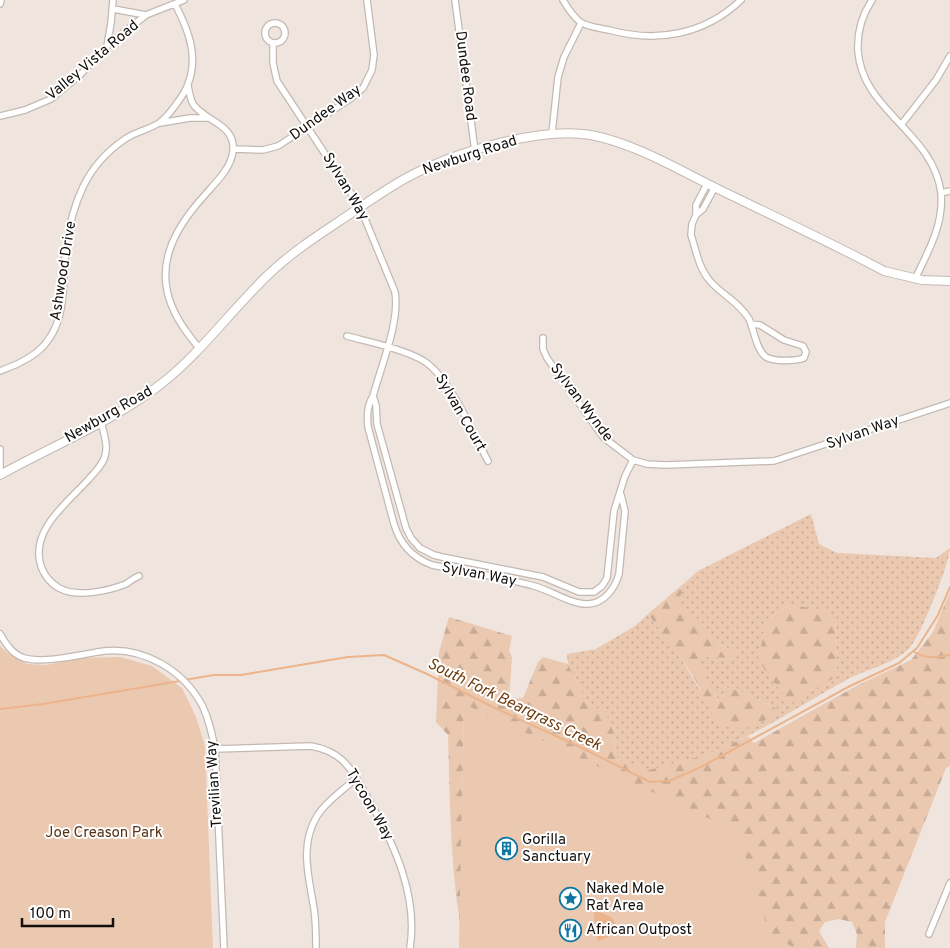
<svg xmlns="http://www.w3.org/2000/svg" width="950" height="948" font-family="Overpass,sans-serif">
<defs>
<pattern id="grass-dots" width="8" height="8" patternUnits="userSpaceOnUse" patternTransform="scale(1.25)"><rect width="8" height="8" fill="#ebc8b0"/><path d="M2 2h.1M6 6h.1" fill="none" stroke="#c8ab96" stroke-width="1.8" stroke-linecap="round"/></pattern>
<pattern id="forest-firs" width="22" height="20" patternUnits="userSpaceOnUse" patternTransform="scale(1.25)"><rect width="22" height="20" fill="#ebc8b0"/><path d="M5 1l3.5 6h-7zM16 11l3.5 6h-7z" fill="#c8ab96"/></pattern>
</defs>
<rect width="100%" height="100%" fill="#efe5de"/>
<path fill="url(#grass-dots)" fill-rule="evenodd" d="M 811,514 L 819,544 L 837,553 L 936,558 L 950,548 C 950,562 921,635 911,646 C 894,665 869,668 848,679 C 786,713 723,759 651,770 C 643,771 624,760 616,757 L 614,734 L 588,703 L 568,664 L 567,654 L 596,649 L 635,626 L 648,614 L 676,650 L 717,719 L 777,709 L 745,693 L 725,687 L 723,696 L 719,701 L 708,684 L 699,665 L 703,656 L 736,659 L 726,647 L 712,642 L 705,626 L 677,600 L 689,579 L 698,571 ZM 789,605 L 836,623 L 835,637 L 837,676 L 758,660 L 764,632 L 764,624 L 770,617 Z"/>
<path fill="url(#forest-firs)" d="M 689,579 L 678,600 L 705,626 L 712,642 L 726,647 L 736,653 L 737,659 L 703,656 L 700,665 L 718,701 L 723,696 L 725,687 L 745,693 L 777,709 C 764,726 735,737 717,720 C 708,711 702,691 695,680 C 681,656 665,636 648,614 Z
M 950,592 L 950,766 L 946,768 L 885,922 L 885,948 L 856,948 L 857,934 L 852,922 L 839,919 L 825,922 L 819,931 L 829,948 L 712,948 L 464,704 L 460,923 C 450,861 450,798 448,735 L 436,722 L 439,652 L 449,617 L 512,636 L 509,651 L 512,657 L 509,699 L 523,698 L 538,662 L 543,657 L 568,664 L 588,703 L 606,713 L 614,734 L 616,757 L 649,770 L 709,754 L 748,736 L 754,743 L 858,685 L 911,660 L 933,632 Z
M 789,605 L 825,610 L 836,622 L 835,637 L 837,676 L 790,704 L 758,660 L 764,632 L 764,624 L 770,617 Z"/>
<path fill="#ebc8b0" d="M 0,646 L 9,654 L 27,664 L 46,665 L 83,658 L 120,657 L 152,666 L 182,688 L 196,717 L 205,746 L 213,948 L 0,948 Z
M 464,704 L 738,832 L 769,933 L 794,948 L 459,948 Z"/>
<path fill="#ebb48c" d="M 594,910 L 611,917 L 618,927 L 615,934 L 598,941 L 595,930 Z"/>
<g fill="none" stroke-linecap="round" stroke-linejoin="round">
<path stroke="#ebb48c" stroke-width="2" d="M 913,651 C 927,660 934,657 950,655
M 184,680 L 214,675 L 241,675 L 348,657 L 384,655 L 427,674 L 495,708 L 582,748 L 650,782 L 669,781 L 701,767 L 850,686 L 899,663 L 917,648 L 938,615 L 950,587
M 0,709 L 43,704 L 180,681"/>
<defs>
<path id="street" d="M 455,0 L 475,151
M 563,0 C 567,7 572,15 579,21 C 586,27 600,28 609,30 C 657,43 704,35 741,0
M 872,0 C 862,15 857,33 858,51 C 862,111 934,133 941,193 C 944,224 928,252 915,279
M 0,4 L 1,0
M 113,9 L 146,15
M265 33a10 10 0 1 1 20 0a10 10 0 1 1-20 0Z
M 273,43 L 273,63 L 277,81 L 360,207 L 395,292 C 400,322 381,366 373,396 C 367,406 367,415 368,427 L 394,524 C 400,544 413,558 432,565 C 466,572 501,577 534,586 C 550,590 572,605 588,604 C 605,603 615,588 619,574 L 625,511 L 621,495
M 107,46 L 111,23 L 113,0
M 188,85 C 189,92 190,98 193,104 C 204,121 236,124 233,151 C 231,169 215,183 204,196 C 174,229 152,268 175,313 C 181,326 190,337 199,348
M 0,116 L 25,110 L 51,99 L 80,75 L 107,46 L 146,15 L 184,0
M 160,123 L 190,118 L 207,118
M 901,125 L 936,80 L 950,56
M 552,133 L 558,77 L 564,57 L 581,23
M 233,149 L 263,150 L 278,146 L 350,99 L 363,88 L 372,70 L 374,55 L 367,0
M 707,184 L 696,205 L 696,215 L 692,224 L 691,235 C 696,250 699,269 710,281 C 722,295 739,302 749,319 C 754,329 756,350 766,357 C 774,362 796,361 804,358 L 806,352 L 803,346 L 784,340 L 760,325 L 751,324
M 941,193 L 950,191
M 696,215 L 703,209 L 715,187
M 347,336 C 369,342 404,349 424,361 C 450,378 473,433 488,461
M 543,338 L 543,349 L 547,358 L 603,437 L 633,460 L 647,464 L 666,465 L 774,461 L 950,403
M 0,371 C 13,366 26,361 37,352 C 69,326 62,282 66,246 C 69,226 74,206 83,187 C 92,168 106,152 125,139 C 135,132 148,130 159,123 C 167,118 185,94 188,84 C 199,56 188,29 175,4
M 373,396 L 376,405 L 377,424 L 406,528 L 411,538 L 420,548 L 434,555 L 442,557 L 543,577 L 579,592 L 594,592 L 602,586 L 607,578 L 614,511 L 625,476 L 633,460
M 101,422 C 104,434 109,448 104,459 C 100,468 93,474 88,480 C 68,502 32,529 40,562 C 42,573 50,583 59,588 C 77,598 108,591 126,584 C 130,581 134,578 139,576
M 0,449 L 0,469
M 0,634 C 6,644 12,654 24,658 C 44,664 83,654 104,651 C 144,647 183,670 202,705 C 209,719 212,734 215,749 L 224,948
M 215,749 L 311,746 C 322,748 333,752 342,760 C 354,771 362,788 370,802 C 395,846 418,896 410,948
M 929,934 L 950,883
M 316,948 C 316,935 316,922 314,909 C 309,877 299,846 317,816 C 327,800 343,791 356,778"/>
<path id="secondary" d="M 0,475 C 54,445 112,422 161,384 C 201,353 232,309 269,274 C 290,254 314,238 338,222 C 361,207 384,190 408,177 C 453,153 540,126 591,135 C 636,144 677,169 718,189 C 773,216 830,242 884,271 L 922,280 L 950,281"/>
</defs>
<use href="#street" stroke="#c3b9b3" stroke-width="8"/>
<use href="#secondary" stroke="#c3b9b3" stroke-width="10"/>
<use href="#street" stroke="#fff" stroke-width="5.5"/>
<use href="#secondary" stroke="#fff" stroke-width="8"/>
</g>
<defs>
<symbol id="building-ring" viewBox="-11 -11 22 22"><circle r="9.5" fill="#fff" stroke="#0d76a2" stroke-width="1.5"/><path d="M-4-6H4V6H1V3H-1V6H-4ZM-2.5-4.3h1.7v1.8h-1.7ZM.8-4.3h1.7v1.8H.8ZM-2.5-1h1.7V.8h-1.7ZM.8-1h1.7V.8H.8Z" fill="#0d76a2"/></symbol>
<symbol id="sight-ring" viewBox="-11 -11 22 22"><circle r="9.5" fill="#fff" stroke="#0d76a2" stroke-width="1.5"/><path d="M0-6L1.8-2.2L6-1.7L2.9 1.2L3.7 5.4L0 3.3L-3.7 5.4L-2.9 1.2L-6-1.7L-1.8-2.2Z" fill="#0d76a2"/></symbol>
<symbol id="restaurant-ring" viewBox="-11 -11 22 22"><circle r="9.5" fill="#fff" stroke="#0d76a2" stroke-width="1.5"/><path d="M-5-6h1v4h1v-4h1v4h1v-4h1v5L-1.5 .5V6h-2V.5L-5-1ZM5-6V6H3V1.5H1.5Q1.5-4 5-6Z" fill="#0d76a2"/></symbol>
</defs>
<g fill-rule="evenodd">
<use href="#building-ring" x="494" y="836" width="25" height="25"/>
<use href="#sight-ring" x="558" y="886" width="25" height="25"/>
<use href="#restaurant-ring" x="558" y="918" width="25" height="25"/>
</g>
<g text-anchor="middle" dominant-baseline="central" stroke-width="4" stroke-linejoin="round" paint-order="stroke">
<g font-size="15" fill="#120f0d" stroke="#fff">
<text transform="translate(93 61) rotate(-40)">Valley Vista Road</text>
<text transform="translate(465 76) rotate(83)">Dundee Road</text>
<text transform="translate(326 113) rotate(-36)">Dundee Way</text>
<text transform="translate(470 156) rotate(-18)">Newburg Road</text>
<text transform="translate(345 187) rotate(59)">Sylvan Way</text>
<text transform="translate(64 271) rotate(-81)">Ashwood Drive</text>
<text transform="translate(581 403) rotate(53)">Sylvan Wynde</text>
<text transform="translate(460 413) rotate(60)">Sylvan Court</text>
<text transform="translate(109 415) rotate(-30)">Newburg Road</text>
<text transform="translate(863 433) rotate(-19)">Sylvan Way</text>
<text transform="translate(479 575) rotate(11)">Sylvan Way</text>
<text transform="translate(215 784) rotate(-94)">Trevilian Way</text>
<text transform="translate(369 805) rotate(60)">Tycoon Way</text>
</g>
<g font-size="15" fill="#573315" stroke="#fff">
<text x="104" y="833">Joe Creason Park</text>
</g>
<g font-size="15" fill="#120f0d" stroke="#fff" text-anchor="start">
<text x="522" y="840">Gorilla<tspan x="522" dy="17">Sanctuary</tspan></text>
<text x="586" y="889">Naked Mole<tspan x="586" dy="17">Rat Area</tspan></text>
<text x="586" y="930">African Outpost</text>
</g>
<g font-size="16" font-style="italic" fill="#6f3d0f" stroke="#fff">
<text transform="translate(514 705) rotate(26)">South Fork Beargrass Creek</text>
</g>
</g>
<path d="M22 918v8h91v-8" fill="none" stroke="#120f0d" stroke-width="2.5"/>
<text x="30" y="918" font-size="15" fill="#120f0d" stroke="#ffffff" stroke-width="4" paint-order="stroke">100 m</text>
</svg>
